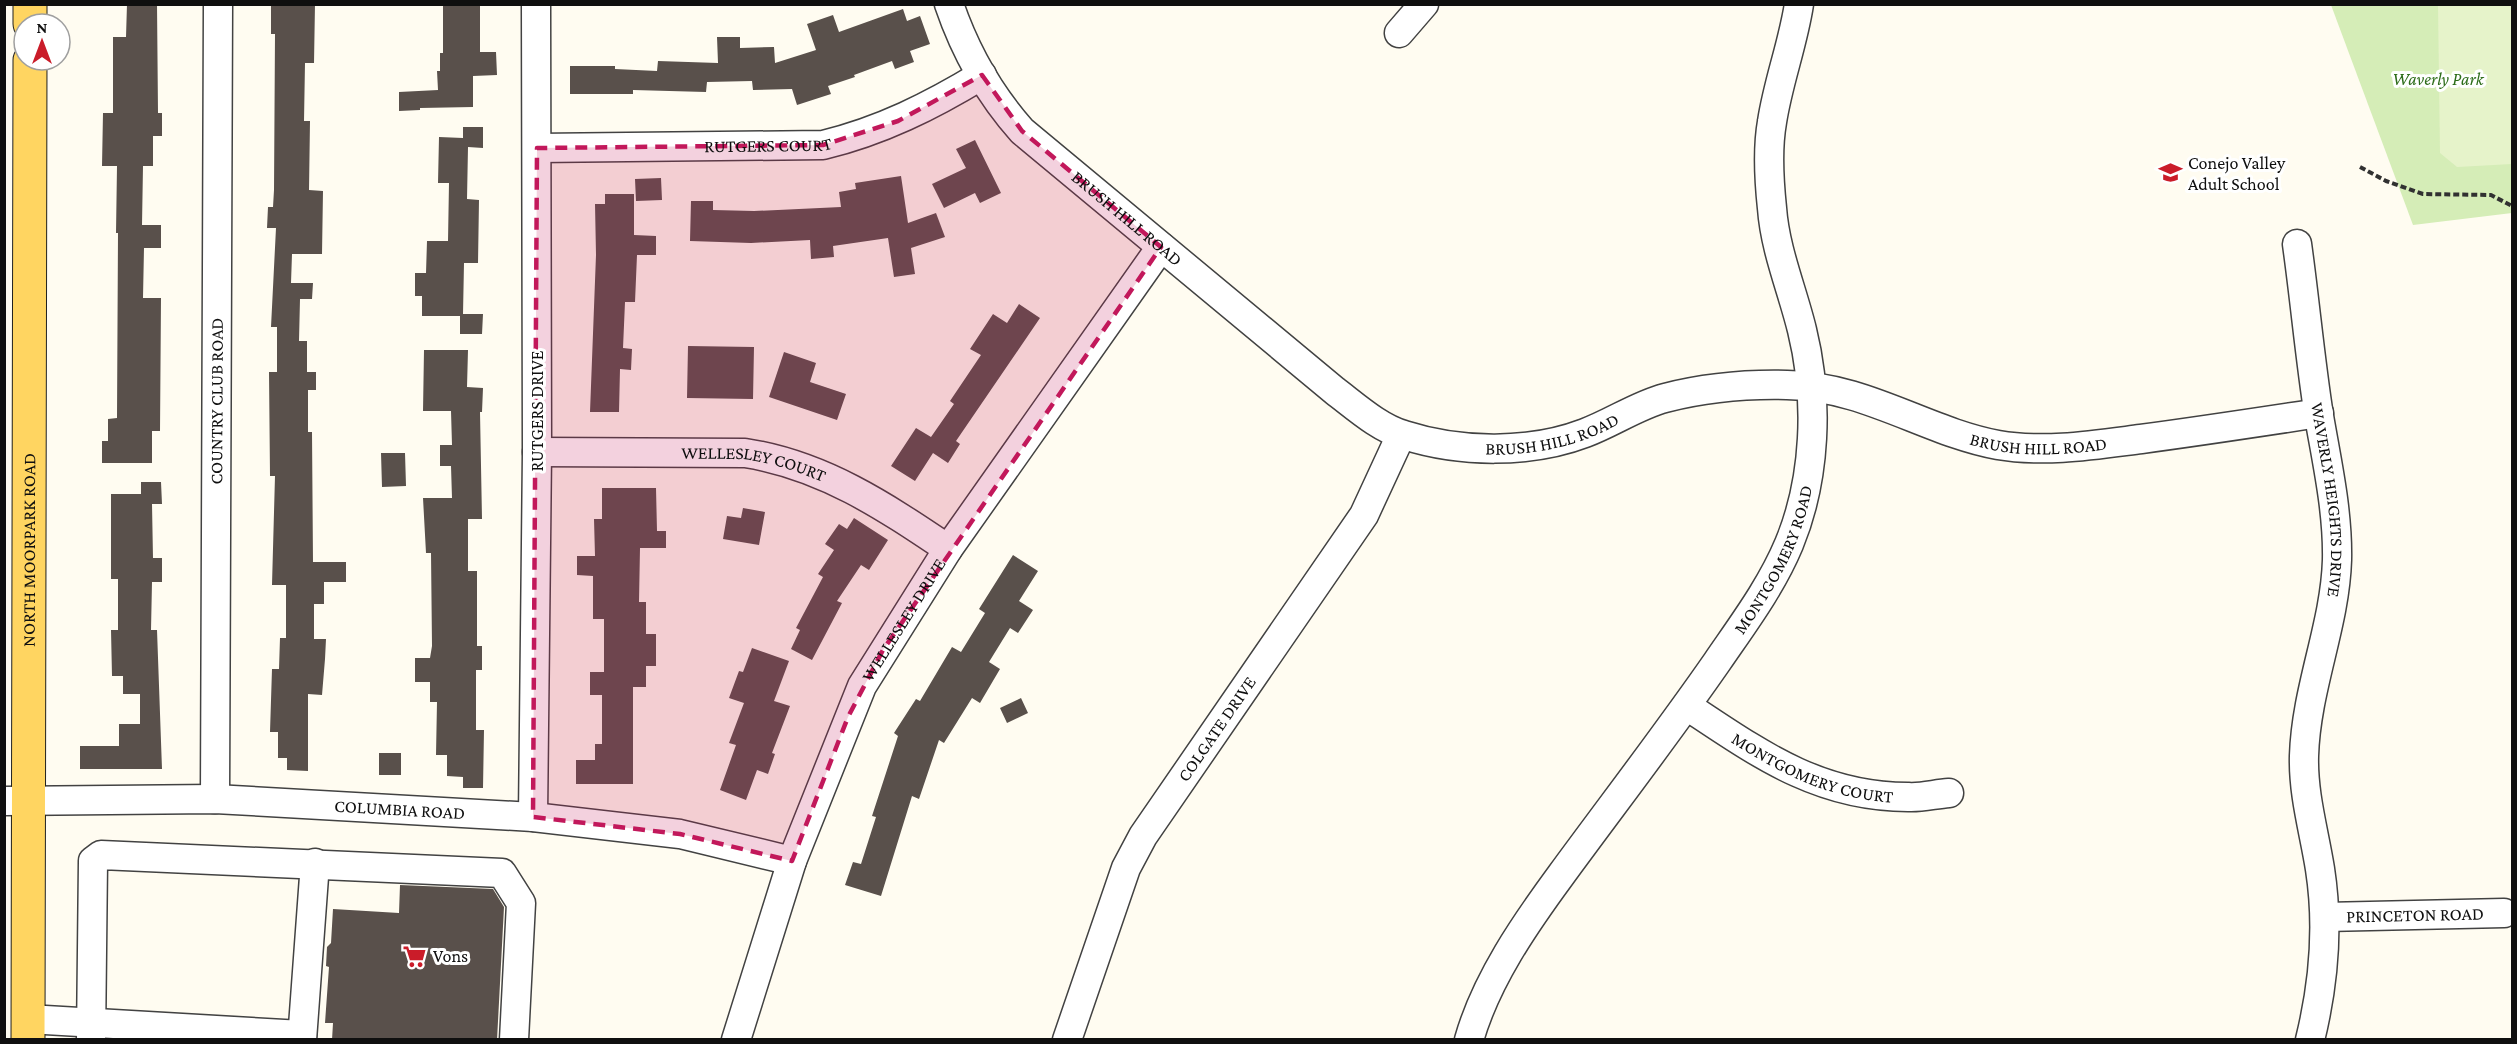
<svg xmlns="http://www.w3.org/2000/svg" width="2517" height="1044" font-family="'Crimson Pro',serif">
<rect width="100%" height="100%" fill="#fffcf1"/>
<path fill="#d5edb7" d="M 2331,5 L 2512,5 L 2512,213 L 2413,225 Z"/>
<path fill="#e6f3ca" d="M 2438,5 L 2512,5 L 2512,164 L 2457,167 L 2440,153 Z"/>
<path fill="#59504b" d="M 127,4 L 157,4 L 158,113 L 162,113 L 162,136 L 153,136 L 153,166 L 143,166 L 142,225 L 161,225 L 161,248 L 144,248 L 143,298 L 161,298 L 160,431 L 152,431 L 152,463 L 102,463 L 102,441 L 108,441 L 108,419 L 117,418 L 118,233 L 116,233 L 117,166 L 102,166 L 103,113 L 113,113 L 113,37 L 126,37 Z
M 286,4 L 315,4 L 314,63 L 305,63 L 304,121 L 310,121 L 309,190 L 323,191 L 322,254 L 292,254 L 291,283 L 313,283 L 312,299 L 300,299 L 299,341 L 307,341 L 307,372 L 316,372 L 316,390 L 308,390 L 308,432 L 312,432 L 313,562 L 346,562 L 346,582 L 324,582 L 324,604 L 314,604 L 314,639 L 326,639 L 325,659 L 322,695 L 308,694 L 308,771 L 287,770 L 287,758 L 278,758 L 278,732 L 270,732 L 272,669 L 279,669 L 280,638 L 286,638 L 286,585 L 272,585 L 275,476 L 270,476 L 269,372 L 277,372 L 277,327 L 271,327 L 276,228 L 267,228 L 268,207 L 273,207 L 274,190 L 275,34 L 271,34 L 271,6 Z
M 443,4 L 480,4 L 480,52 L 496,52 L 497,75 L 473,76 L 473,107 L 420,108 L 420,110 L 399,111 L 399,92 L 438,90 L 437,71 L 440,71 L 440,53 L 443,53 Z
M 903,9 L 907,21 L 920,16 L 930,44 L 910,51 L 914,62 L 895,69 L 892,61 L 854,75 L 855,77 L 828,86 L 831,94 L 797,105 L 792,89 L 753,90 L 752,81 L 707,82 L 706,92 L 633,90 L 633,94 L 570,94 L 570,66 L 615,66 L 615,69 L 657,71 L 658,61 L 718,63 L 717,37 L 740,37 L 740,48 L 774,47 L 775,63 L 816,50 L 807,24 L 833,15 L 839,32 Z
M 463,127 L 483,127 L 483,148 L 468,147 L 467,199 L 479,200 L 478,263 L 464,263 L 463,314 L 483,314 L 482,334 L 460,334 L 460,316 L 422,316 L 422,296 L 415,296 L 415,273 L 426,273 L 427,241 L 448,241 L 449,183 L 438,183 L 439,137 L 463,138 Z
M 975,140 L 1001,193 L 980,203 L 975,193 L 944,208 L 932,184 L 966,168 L 956,149 Z
M 901,176 L 908,223 L 936,213 L 945,237 L 911,248 L 915,274 L 894,277 L 888,238 L 833,246 L 834,257 L 811,259 L 810,240 L 751,243 L 690,241 L 691,201 L 713,201 L 713,210 L 754,211 L 841,207 L 839,192 L 856,189 L 855,183 Z
M 661,178 L 662,200 L 636,201 L 635,179 Z
M 605,194 L 634,194 L 634,235 L 656,236 L 656,255 L 637,255 L 635,302 L 625,302 L 623,348 L 632,349 L 631,370 L 620,369 L 619,412 L 590,412 L 596,255 L 595,204 L 605,204 Z
M 1019,304 L 1040,318 L 956,441 L 960,444 L 948,463 L 933,453 L 915,481 L 891,466 L 916,428 L 931,437 L 954,404 L 950,401 L 981,355 L 970,349 L 993,314 L 1007,323 Z
M 688,346 L 754,347 L 753,399 L 687,398 Z
M 424,350 L 468,350 L 467,387 L 483,388 L 482,412 L 480,412 L 482,519 L 468,519 L 468,571 L 477,571 L 477,646 L 482,646 L 482,670 L 476,670 L 476,730 L 484,730 L 483,788 L 463,788 L 463,777 L 447,776 L 447,755 L 436,755 L 437,702 L 430,702 L 430,682 L 415,682 L 415,658 L 430,658 L 432,646 L 431,553 L 426,553 L 423,498 L 452,498 L 451,466 L 440,466 L 440,445 L 452,445 L 451,411 L 423,411 Z
M 784,352 L 816,363 L 810,382 L 846,394 L 837,420 L 769,397 Z
M 381,453 L 405,453 L 406,486 L 382,487 Z
M 141,482 L 161,482 L 162,504 L 152,504 L 153,558 L 162,558 L 162,582 L 152,582 L 151,630 L 157,630 L 162,769 L 80,769 L 80,746 L 119,746 L 119,724 L 140,724 L 140,694 L 123,694 L 123,676 L 112,676 L 111,630 L 118,630 L 118,579 L 111,579 L 111,494 L 141,494 Z
M 602,488 L 656,488 L 657,531 L 666,531 L 666,548 L 640,548 L 639,602 L 646,602 L 646,634 L 656,634 L 656,666 L 646,666 L 646,687 L 633,687 L 633,784 L 576,784 L 576,760 L 595,760 L 595,744 L 602,744 L 602,695 L 590,695 L 590,672 L 604,672 L 604,619 L 593,619 L 593,576 L 577,575 L 577,556 L 595,556 L 594,519 L 602,519 Z
M 743,508 L 765,512 L 759,545 L 723,539 L 727,516 L 741,518 Z
M 854,518 L 888,540 L 869,570 L 861,565 L 837,601 L 842,603 L 812,660 L 791,649 L 800,630 L 796,628 L 823,577 L 818,574 L 834,550 L 825,544 L 839,524 L 847,529 Z
M 1013,555 L 1038,571 L 1019,601 L 1033,610 L 1018,633 L 1010,628 L 989,662 L 1000,669 L 980,703 L 972,698 L 944,743 L 939,740 L 919,799 L 912,796 L 881,896 L 845,885 L 853,862 L 861,864 L 876,817 L 872,816 L 898,736 L 894,733 L 916,699 L 920,701 L 952,647 L 961,652 L 985,613 L 979,609 Z
M 752,648 L 789,661 L 774,701 L 790,706 L 772,753 L 775,754 L 768,774 L 757,770 L 746,800 L 720,790 L 736,745 L 729,743 L 744,703 L 729,698 L 739,671 L 743,672 Z
M 1021,698 L 1028,713 L 1007,723 L 1000,708 Z
M 379,753 L 401,753 L 401,775 L 379,775 Z
M 400,885 L 493,889 L 504,907 L 497,1040 L 332,1040 L 333,1023 L 325,1023 L 329,967 L 326,966 L 327,947 L 331,943 L 333,909 L 399,913 Z"/>
<g fill="none" stroke-linecap="round" stroke-linejoin="round">
<defs>
<g id="minor">
<path id="s1" d="M 949,4 C 965,51 990,95 1022,131 L 1335,391 C 1355,406 1379,428 1404,435 C 1460,453 1530,454 1585,433 C 1612,423 1638,405 1665,398 C 1704,388 1747,384 1787,385 C 1865,386 1927,432 1998,445 C 2045,453 2094,445 2141,439 C 2201,431 2260,422 2319,413"/>
<path d="M 1399,33 L 1424,4"/>
<path id="s2" d="M 537,148 L 823,145 C 881,131 931,106 982,75"/>
<path id="s3" d="M 2297,244 C 2305,301 2310,359 2319,416 C 2327,463 2338,511 2337,560 C 2335,626 2306,688 2304,756 C 2303,795 2314,831 2320,869 C 2329,927 2324,983 2310,1040"/>
<path id="s4" d="M 537,452 L 745,453 C 823,465 884,506 948,549"/>
<path id="s5" d="M 1687,706 C 1758,753 1818,797 1908,797 C 1921,798 1935,794 1949,793"/>
<path id="s6" d="M 215,799 L 218,4"/>
<path id="s7" d="M 4,801 L 215,799 L 533,817 L 680,834 L 792,861"/>
<path d="M 533,817 L 537,452 L 536,4"/>
<path id="s8" d="M 2325,917 L 2504,913"/>
<path d="M 28,1019 L 302,1035"/>
<path d="M 91,1040 L 93,861 L 101,855 L 502,873 L 521,903 L 514,1040"/>
<path d="M 302,1040 L 315,863"/>
<path id="s9" d="M 736,1040 L 792,861 L 862,686 L 948,549 L 1161,247"/>
<path id="s10" d="M 1067,1040 L 1126,868 L 1143,836 L 1364,515 L 1401,435"/>
<path id="s11" d="M 1469,1040 C 1486,980 1525,924 1561,875 C 1613,804 1667,734 1717,662 C 1743,624 1771,587 1789,544 C 1816,479 1819,399 1802,330 C 1792,289 1775,250 1772,208 C 1769,180 1767,150 1772,122 C 1778,82 1793,44 1799,4"/>
</g>
<g id="major">
<path d="M 30,24 L 30,4"/>
<path id="s12" d="M 28,1040 L 30,60"/>
</g>
</defs>
<use href="#minor" stroke="#424242" stroke-width="31"/>
<use href="#major" stroke="#202020" stroke-width="35"/>
<path stroke="#313131" stroke-width="4" stroke-dasharray="6 3" stroke-linecap="butt" d="M 2360,167 L 2386,181 L 2423,194 L 2491,195 L 2512,206"/>
<use href="#minor" stroke="#fff" stroke-width="28"/>
<use href="#major" stroke="#ffd561" stroke-width="33"/>
</g>
<path fill="#c2185b" fill-opacity="0.2" stroke="#c2185b" stroke-width="4.5" stroke-dasharray="12 8" stroke-linejoin="round" d="M 982,75 L 1022,131 L 1161,247 L 883,650 L 848,717 L 792,861 L 680,834 L 533,817 L 537,148 L 823,145 L 898,121 Z"/>
<defs>
<symbol id="school-bare" viewBox="-9 -9 18 18"><path d="M0-5L7-2L0 1L-7-2ZM-4 1L0 2.5L4 1V4Q0 6-4 4Z" fill="#ca1c29" stroke="#fff" stroke-width="2.5" paint-order="stroke"/></symbol>
<symbol id="supermarket-bare" viewBox="-9 -9 18 18"><path d="M-6-5.5h2.5l.6 2H6L4.5 2H-2.5L-4.4-4H-6ZM-1.5 3.2a1.3 1.3 0 1 0 .1 0ZM3 3.2a1.3 1.3 0 1 0 .1 0Z" fill="#ca1c29" stroke="#fff" stroke-width="2.5" paint-order="stroke"/></symbol>
</defs>
<g fill-rule="evenodd">
<use href="#school-bare" x="2154" y="156" width="33" height="33"/>
<use href="#supermarket-bare" x="398" y="940" width="33" height="33"/>
</g>
<g text-anchor="middle" dominant-baseline="central" stroke-width="6" stroke-linejoin="round" paint-order="stroke">
<g font-size="18" font-style="italic" fill="#2d6d1a" stroke="#fff">
<text x="2438" y="79">Waverly Park</text>
</g>
<g font-size="18" fill="#0f0f0f" stroke="#fff">
<text stroke="none"><textPath href="#s2" startOffset="231">RUTGERS COURT</textPath></text>
<text stroke="none"><textPath href="#s1" startOffset="284">BRUSH HILL ROAD</textPath></text>
<text stroke="none"><textPath href="#s6" startOffset="398">COUNTRY CLUB ROAD</textPath></text>
<text transform="translate(537 411) rotate(-90)">RUTGERS DRIVE</text>
<text stroke="none"><textPath href="#s1" startOffset="788">BRUSH HILL ROAD</textPath></text>
<text stroke="none"><textPath href="#s1" startOffset="1292">BRUSH HILL ROAD</textPath></text>
<text stroke="none"><textPath href="#s4" startOffset="218">WELLESLEY COURT</textPath></text>
<text stroke="none"><textPath href="#s3" startOffset="258">WAVERLY HEIGHTS DRIVE</textPath></text>
<text stroke="none"><textPath href="#s12" startOffset="490">NORTH MOORPARK ROAD</textPath></text>
<text stroke="none"><textPath href="#s11" startOffset="572">MONTGOMERY ROAD</textPath></text>
<text stroke="none"><textPath href="#s9" startOffset="454">WELLESLEY DRIVE</textPath></text>
<text stroke="none"><textPath href="#s10" startOffset="348">COLGATE DRIVE</textPath></text>
<text stroke="none"><textPath href="#s5" startOffset="142">MONTGOMERY COURT</textPath></text>
<text stroke="none"><textPath href="#s7" startOffset="396">COLUMBIA ROAD</textPath></text>
<text stroke="none"><textPath href="#s8" startOffset="90">PRINCETON ROAD</textPath></text>
</g>
<g font-size="18" fill="#0f0f0f" stroke="#fff" text-anchor="start">
<text x="2188" y="163">Conejo Valley<tspan x="2188" dy="21">Adult School</tspan></text>
<text x="433" y="956">Vons</text>
</g>
</g>
<rect width="2517" height="1044" fill="none" stroke="#0f0f0f" stroke-width="12"/>
<g transform="translate(42 42)"><circle r="28" fill="#ffffff" stroke="#9f9f9f" stroke-width="1.5"/>
<path d="M0-4.5L10 22L0 15L-10 22Z" fill="#ca1c29"/>
<text y="-9" font-size="16" font-weight="bold" text-anchor="middle" fill="#0f0f0f">N</text>
</g>
</svg>
